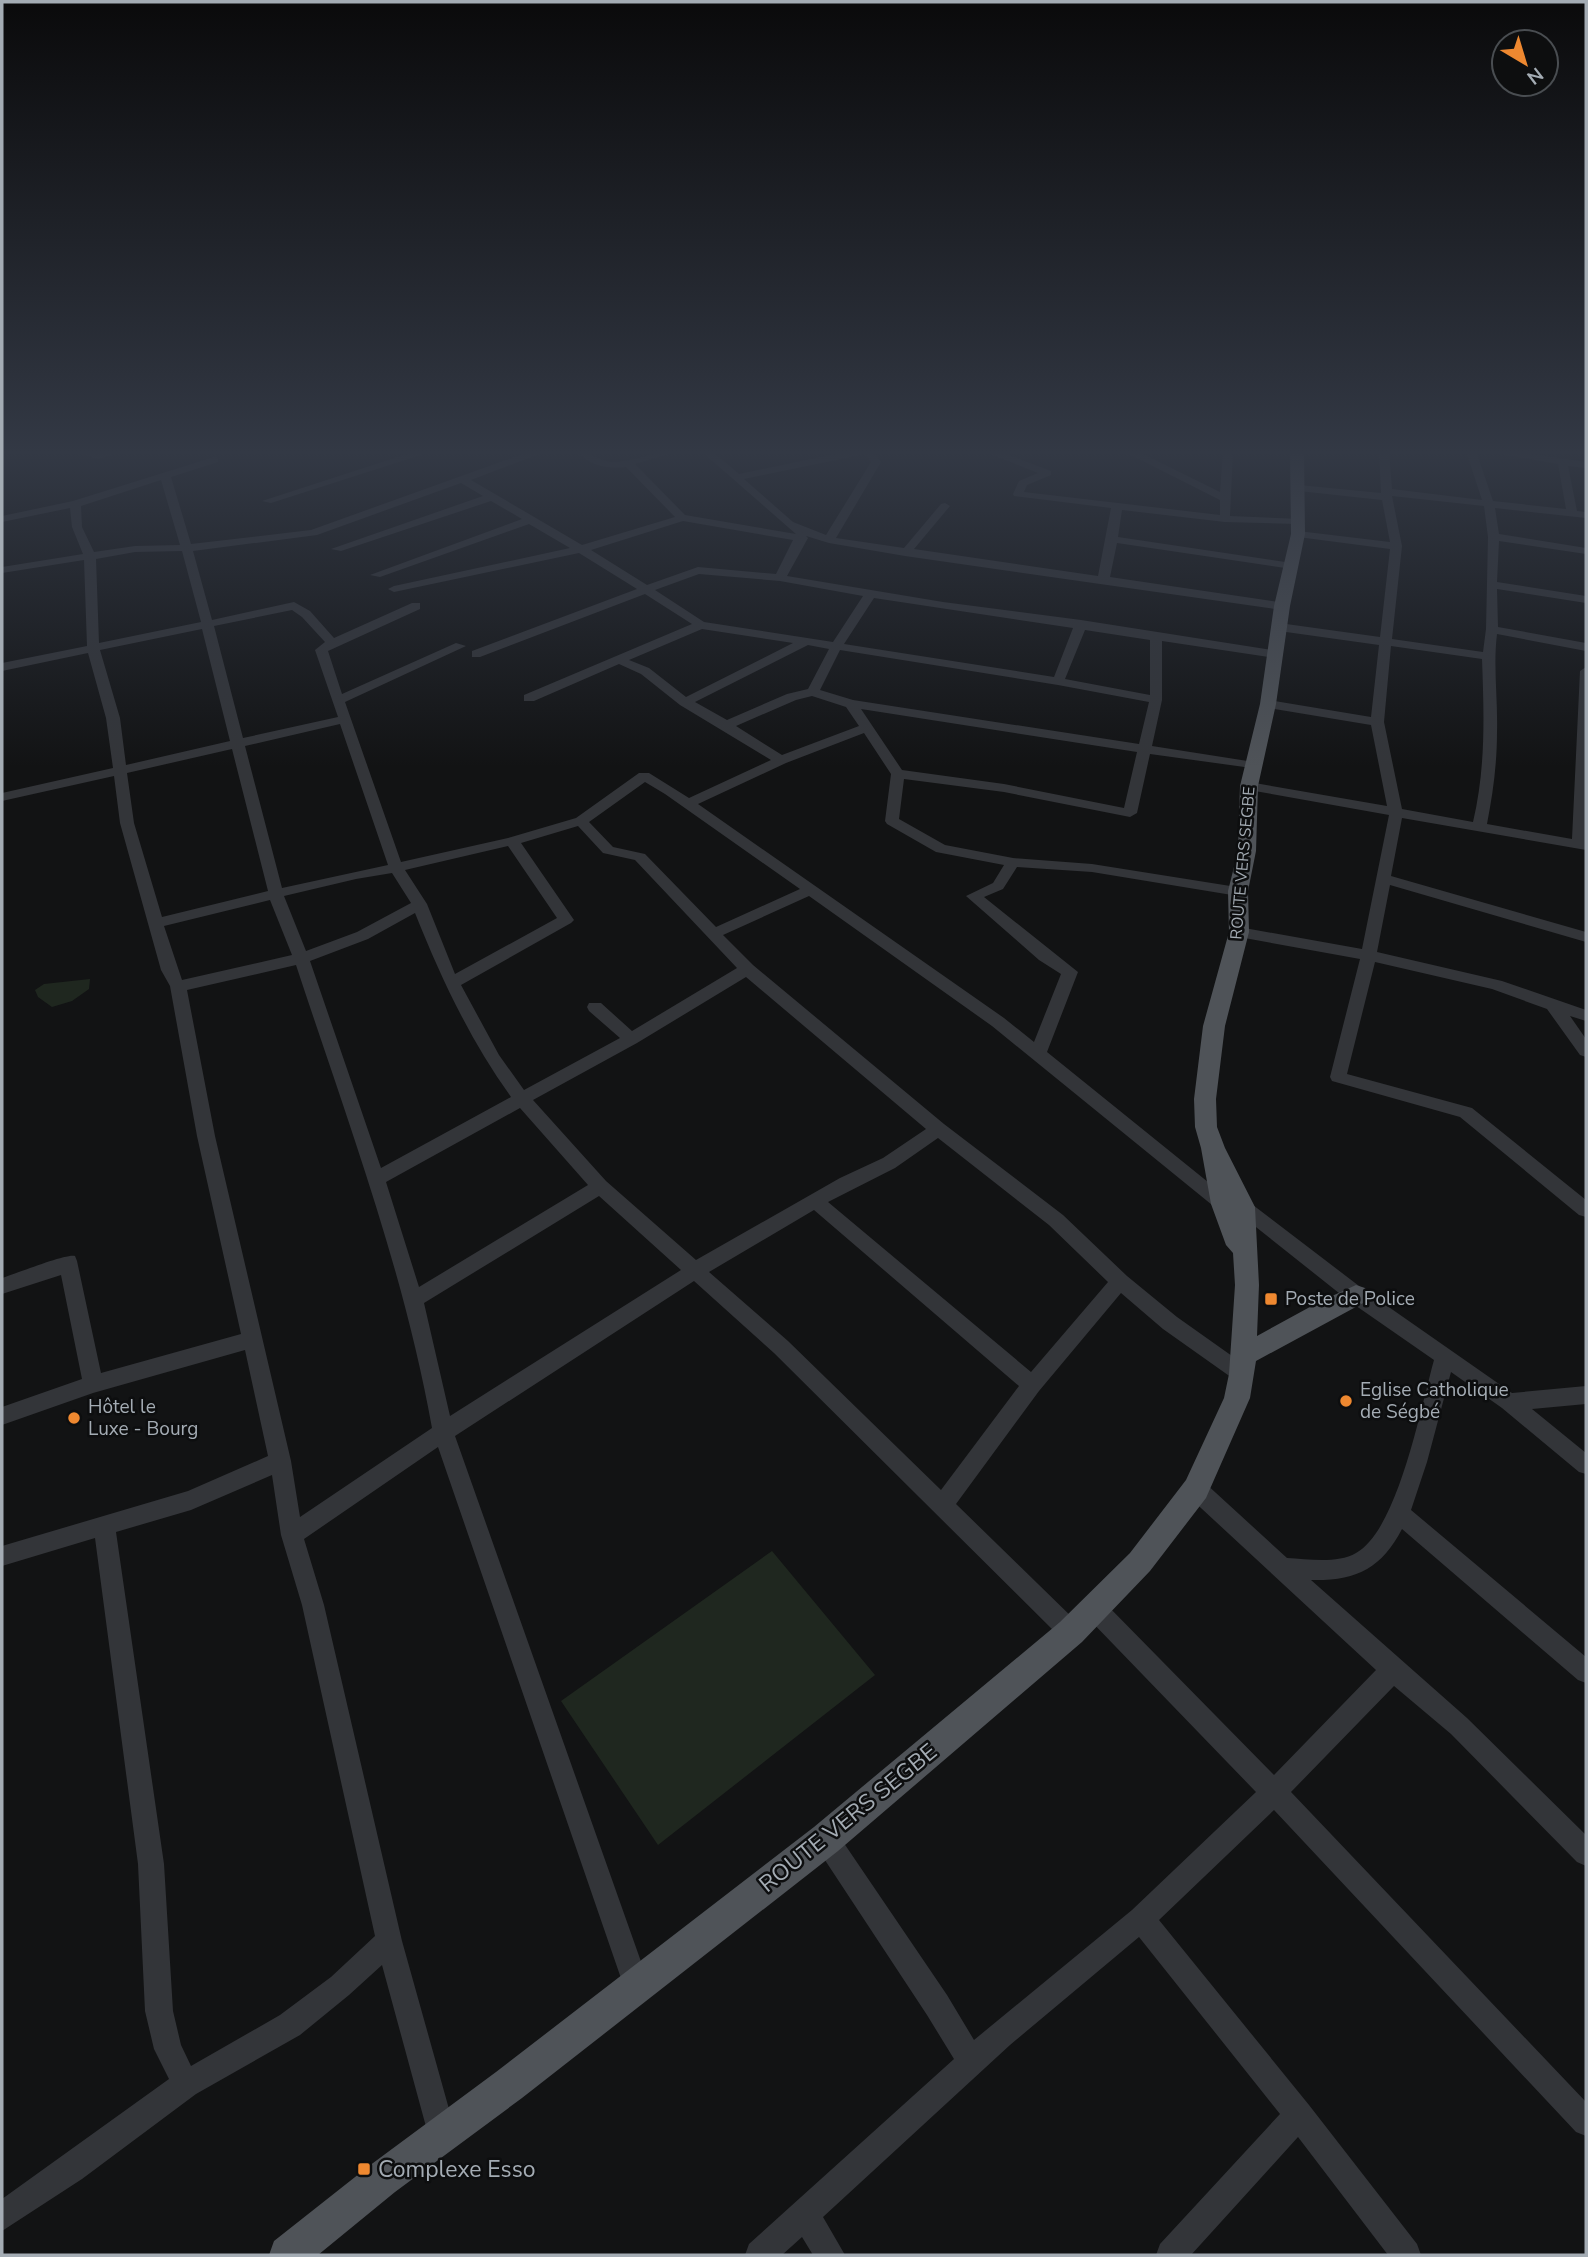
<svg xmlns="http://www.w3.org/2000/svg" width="1588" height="2257" font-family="'Nunito Sans',sans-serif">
<rect width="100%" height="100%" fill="#121314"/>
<path fill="#1f271f" d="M 90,979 L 89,989 L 72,1001 L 52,1007 L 38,997 L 35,990 L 44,984 Z
M 772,1551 L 875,1675 L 658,1845 L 561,1701 Z"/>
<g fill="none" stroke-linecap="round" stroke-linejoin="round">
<path fill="#333539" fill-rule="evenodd" d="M 72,451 L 126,451 L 98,459 Z
M 416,451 L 433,451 L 271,503 L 262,501 Z
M 531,451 L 547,451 L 471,480 L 582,545 L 675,517 L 626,467 C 606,469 591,466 576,451 C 590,451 598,461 612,462 C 634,462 654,451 678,451 L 635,464 L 685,515 L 796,534 L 701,451 L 712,451 L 739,474 L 849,451 L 873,451 L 881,462 L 836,538 L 904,548 L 941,504 L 945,503 L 950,506 L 914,549 L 1098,576 L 1111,508 L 1014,496 L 1013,494 L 1019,481 L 1038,473 L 983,451 L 998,451 L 1051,471 L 1051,475 L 1027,485 L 1024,492 L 1220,515 L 1220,500 L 1123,451 L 1137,451 L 1220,492 L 1223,451 L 1233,451 L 1230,516 L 1301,519 L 1302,521 L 1297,524 L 1225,522 L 1122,510 L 1118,537 L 1292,563 L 1298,566 L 1292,569 L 1117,543 L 1110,577 L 1286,603 L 1286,609 L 1282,610 L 905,556 L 829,543 L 806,536 L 808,538 L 787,576 L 943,602 L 1081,620 L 1279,651 L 1279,657 L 1275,658 L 1162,641 L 1162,700 L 1152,746 L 1254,762 L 1261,766 L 1259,769 L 1150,754 L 1137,813 L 1130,817 L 1004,792 L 904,779 L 899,819 L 945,845 L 1013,858 L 1092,864 L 1243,888 L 1245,891 L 1238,896 L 1092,872 L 1017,867 L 1003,889 L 984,897 L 1078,972 L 1047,1052 L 1229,1199 L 1232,1204 L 1229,1209 L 1217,1209 L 992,1026 L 809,896 L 723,935 L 753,965 L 944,1124 L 1063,1215 L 1127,1276 L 1177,1317 L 1249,1368 L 1252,1374 L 1249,1380 L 1242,1383 L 1235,1380 L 1163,1329 L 1121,1293 L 1039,1391 L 956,1504 L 1079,1624 L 1082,1632 L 1079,1640 L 1071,1643 L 1063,1640 L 774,1353 L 694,1281 L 455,1436 L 650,1987 L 646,1996 L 637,2000 L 628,1996 L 624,1987 L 438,1447 L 304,1539 L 324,1605 L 402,1941 L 456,2134 L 452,2144 L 442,2148 L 432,2144 L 428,2134 L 382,1965 L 349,1995 L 300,2035 L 196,2094 L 82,2179 L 2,2231 L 2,2199 L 169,2079 L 154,2049 L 145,2011 L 138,1864 L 95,1538 L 2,1566 L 2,1546 L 188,1491 L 268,1456 L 245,1350 L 93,1393 L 2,1425 L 2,1407 L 82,1379 L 61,1275 L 2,1294 L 2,1278 C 15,1274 67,1253 75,1256 L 77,1261 L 101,1373 L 241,1334 L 197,1136 L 170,986 L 161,970 L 120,823 L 114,776 L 2,801 L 2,793 L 113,768 L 106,718 L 88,653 L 2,671 L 2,663 L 87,646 L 84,560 L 2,573 L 2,567 L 83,554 L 72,527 L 70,508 L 2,522 L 2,516 L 73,501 L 214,457 L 218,458 L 218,462 L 171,477 L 191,544 L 311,530 ZM 865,454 L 871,462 L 826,535 L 793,522 L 744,479 ZM 161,480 L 180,545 L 135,546 L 94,552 L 82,527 L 81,506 ZM 461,483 L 483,496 L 331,549 L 341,551 L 491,501 L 522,519 L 370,575 L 380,577 L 529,524 L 570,548 L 394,586 L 388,589 L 394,592 L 579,553 L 637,589 L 472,651 L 472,657 L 480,657 L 645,594 L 692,624 L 524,695 L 524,701 L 534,701 L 619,664 L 641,674 L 680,705 L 771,760 L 689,798 L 649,773 L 639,773 L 576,818 L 508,838 L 401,862 L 345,702 L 466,646 L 456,643 L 342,694 L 328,651 L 420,609 L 420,603 L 412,603 L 334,638 L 310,611 L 294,602 L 212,620 L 193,551 L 317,535 ZM 683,521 L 793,540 L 776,574 L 698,567 L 647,585 L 591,550 ZM 182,551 L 201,622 L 99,643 L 96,559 L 135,552 ZM 699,574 L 780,581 L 863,596 L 833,642 L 704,622 L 655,590 ZM 874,598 L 1073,628 L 1054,677 L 844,644 ZM 292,610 L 302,617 L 325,642 L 315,650 L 338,717 L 243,738 L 214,626 ZM 202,629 L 230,741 L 126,765 L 120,718 L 100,650 ZM 702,629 L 793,643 L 686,697 L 649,668 L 629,660 ZM 1085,630 L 1150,640 L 1150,695 L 1065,679 ZM 808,645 L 829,649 L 808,689 L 787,694 L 727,720 L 695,702 ZM 840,650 L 1058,685 L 1149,702 L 1139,744 L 853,700 L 820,690 ZM 812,696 L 846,707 L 859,726 L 782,755 L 736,726 L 796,700 ZM 861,709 L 1137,752 L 1124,808 L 1004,784 L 902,770 ZM 340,724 L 388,865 L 282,888 L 245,746 ZM 864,733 L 891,774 L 885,821 L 887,824 L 936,852 L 1004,865 L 993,883 L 966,896 L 1039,960 L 1061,974 L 1034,1042 L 1004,1018 L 698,804 L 786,763 ZM 232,749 L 268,891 L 162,917 L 134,823 L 127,773 ZM 645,782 L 665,794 L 800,889 L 716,927 L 645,854 L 613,847 L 589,822 ZM 578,826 L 603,853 L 635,860 L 737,968 L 632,1031 L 601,1003 L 589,1003 L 587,1007 L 589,1011 L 620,1038 L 524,1090 L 499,1055 L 461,985 L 571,923 L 574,920 L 521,843 ZM 508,846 L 557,918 L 455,974 L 427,904 L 405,870 ZM 392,873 L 411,903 L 357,932 L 306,951 L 284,896 L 356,879 ZM 270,900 L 292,955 L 182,980 L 164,926 ZM 415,913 C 441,978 470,1040 511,1097 L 381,1168 L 310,961 L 368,939 ZM 296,965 C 346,1117 404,1270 432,1428 L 300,1517 L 291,1461 L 215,1136 L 187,990 ZM 746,977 L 926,1129 L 883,1158 L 840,1178 L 696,1260 L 606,1181 L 533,1100 L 637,1043 ZM 520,1108 L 588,1185 L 419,1287 L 386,1182 ZM 938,1138 L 1049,1225 L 1108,1282 L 1031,1372 L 828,1202 L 895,1168 ZM 599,1196 L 681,1270 L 450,1416 L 424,1303 ZM 814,1210 L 1019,1386 L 941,1490 L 788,1341 L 709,1272 ZM 272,1475 L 281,1535 L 302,1605 L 375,1936 L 331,1977 L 280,2015 L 191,2066 L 181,2045 L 173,2011 L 164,1864 L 116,1532 L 191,1510 Z
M 1379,451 L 1389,451 L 1392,489 L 1482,500 L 1466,451 L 1476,451 L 1493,501 L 1566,509 L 1558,464 L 1484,451 L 1513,451 L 1586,462 L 1586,468 L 1568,466 L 1577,511 L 1586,512 L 1586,518 L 1495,508 L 1499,534 L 1586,548 L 1586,554 L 1499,541 L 1497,582 L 1586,596 L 1586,603 L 1497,589 L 1498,627 L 1586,643 L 1586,651 L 1497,634 C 1493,667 1498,699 1497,732 C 1497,764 1493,793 1487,824 L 1572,839 L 1580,671 L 1586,667 L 1586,850 L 1402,818 L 1391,876 L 1586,932 L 1586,942 L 1390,885 L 1377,952 L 1502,981 L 1586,1010 L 1586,1021 L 1570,1016 L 1586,1039 L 1586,1057 L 1580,1055 L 1547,1009 L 1492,989 L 1375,962 L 1347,1074 L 1472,1108 L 1586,1200 L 1586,1217 L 1579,1215 L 1460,1117 L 1332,1081 L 1330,1077 L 1360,959 L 1239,937 L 1231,932 L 1239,927 L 1362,949 L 1389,815 L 1249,790 L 1242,786 L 1249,782 L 1387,806 L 1371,725 L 1268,708 L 1262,704 L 1268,700 L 1371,717 L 1379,645 L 1279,631 L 1273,627 L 1279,623 L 1380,637 L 1390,549 L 1298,537 L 1292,534 L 1298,531 L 1390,542 L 1382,500 L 1299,491 L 1294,488 L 1299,485 L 1381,493 ZM 1392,496 L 1484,506 L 1488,537 L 1486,629 L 1483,652 L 1392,639 L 1402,546 ZM 1391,646 L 1482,659 C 1484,714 1486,767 1473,822 L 1402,809 L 1384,722 Z
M 1243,1200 L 1249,1202 L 1363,1289 L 1512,1393 L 1586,1386 L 1586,1404 L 1532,1409 L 1586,1453 L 1586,1474 L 1579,1472 L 1502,1408 L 1451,1372 L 1427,1462 L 1411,1510 L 1586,1657 L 1586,1683 L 1578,1680 L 1402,1529 C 1381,1569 1356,1581 1311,1580 L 1467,1718 L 1586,1835 L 1586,1866 L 1577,1862 L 1451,1734 L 1394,1686 L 1291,1792 L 1586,2102 L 1586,2136 L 1576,2132 L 1274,1810 L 1159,1920 L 1309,2105 L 1417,2244 L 1421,2255 L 1388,2255 L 1298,2137 L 1191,2255 L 1156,2255 L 1160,2244 L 1280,2114 L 1139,1937 L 1010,2045 L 823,2217 L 845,2255 L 813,2255 L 802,2237 L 782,2255 L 745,2255 L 749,2244 L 954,2059 L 927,2015 L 817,1848 L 813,1839 L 817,1830 L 826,1826 L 835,1830 L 947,1995 L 974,2040 L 1132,1910 L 1256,1792 L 1087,1617 L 1084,1609 L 1087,1601 L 1095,1598 L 1103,1601 L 1274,1775 L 1376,1670 L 1188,1496 L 1185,1489 L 1188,1482 L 1196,1479 L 1204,1482 L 1287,1558 C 1308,1559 1337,1564 1356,1553 C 1398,1530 1421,1406 1434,1360 L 1349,1301 L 1237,1212 L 1234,1207 L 1237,1202 Z"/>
<path fill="#4f5358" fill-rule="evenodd" d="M 1290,451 L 1304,451 L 1305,534 L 1290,606 L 1276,704 L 1258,786 L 1256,851 L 1248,891 L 1249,932 L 1225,1026 L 1216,1099 L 1217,1127 L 1225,1148 L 1255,1207 L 1259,1285 L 1257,1336 L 1319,1302 L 1356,1285 L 1365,1288 L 1369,1295 L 1365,1302 L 1256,1361 L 1250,1398 L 1206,1498 L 1150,1571 L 1082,1642 L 838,1851 L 522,2098 L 395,2192 L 318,2255 L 269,2255 L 274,2241 L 369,2166 L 496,2072 L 814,1827 L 1060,1622 L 1130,1553 L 1186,1480 L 1224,1398 L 1229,1374 L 1235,1285 L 1233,1253 L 1226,1245 L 1211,1204 L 1201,1148 L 1195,1127 L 1194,1099 L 1203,1026 L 1229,932 L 1228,891 L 1238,851 L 1240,786 L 1260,704 L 1274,606 L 1291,534 Z"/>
</g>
<linearGradient id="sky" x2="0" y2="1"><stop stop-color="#0a0a0b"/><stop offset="0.59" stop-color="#333945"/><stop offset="1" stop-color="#333945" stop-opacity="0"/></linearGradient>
<rect width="1588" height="767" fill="url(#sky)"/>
<g fill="#ee8830" stroke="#0d0e0f" stroke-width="2.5">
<rect x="1264" y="1292" width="14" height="14" rx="3.5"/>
<circle cx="1346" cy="1401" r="7"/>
<circle cx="74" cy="1418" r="7"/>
<rect x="357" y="2162" width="14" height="14" rx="3.5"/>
</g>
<g text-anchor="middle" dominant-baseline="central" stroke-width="5" stroke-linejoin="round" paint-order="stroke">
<g font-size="16" fill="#a4acb4" stroke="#0d0e0f">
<text transform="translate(1243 863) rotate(-85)">ROUTE VERS SEGBE</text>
</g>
<g font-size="19" fill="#a4acb4" stroke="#0d0e0f" text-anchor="start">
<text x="1285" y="1299">Poste de Police</text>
<text x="1360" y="1390">Eglise Catholique<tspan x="1360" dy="22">de Ségbé</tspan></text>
<text x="88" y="1407">Hôtel le<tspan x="88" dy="22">Luxe - Bourg</tspan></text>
</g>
<g font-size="23" fill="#a4acb4" stroke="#0d0e0f">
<text transform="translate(848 1818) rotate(-39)">ROUTE VERS SEGBE</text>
</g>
<g font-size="23" fill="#a4acb4" stroke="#0d0e0f" text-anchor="start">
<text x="378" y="2169">Complexe Esso</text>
</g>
</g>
<rect width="1588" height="2257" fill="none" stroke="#a4acb4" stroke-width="7"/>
<g transform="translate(1525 63) rotate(142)"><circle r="33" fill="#0d0e0f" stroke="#494d51" stroke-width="2"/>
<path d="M0-5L12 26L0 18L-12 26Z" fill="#ee8830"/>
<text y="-10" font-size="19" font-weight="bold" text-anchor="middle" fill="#a4acb4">N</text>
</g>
</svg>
